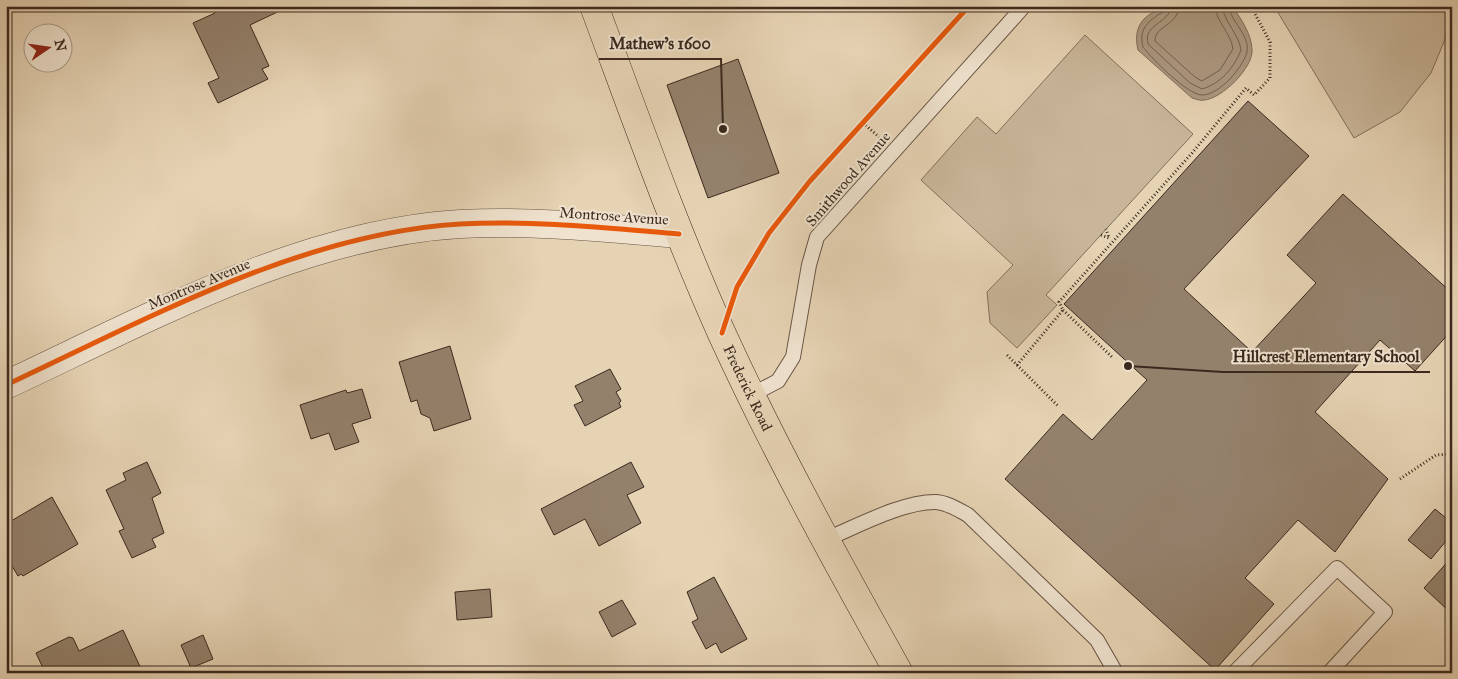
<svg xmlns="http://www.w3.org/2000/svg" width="1458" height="679" font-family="'IM FELL Great Primer',serif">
<rect width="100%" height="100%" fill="#e6d3b4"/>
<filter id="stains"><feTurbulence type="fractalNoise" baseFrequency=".004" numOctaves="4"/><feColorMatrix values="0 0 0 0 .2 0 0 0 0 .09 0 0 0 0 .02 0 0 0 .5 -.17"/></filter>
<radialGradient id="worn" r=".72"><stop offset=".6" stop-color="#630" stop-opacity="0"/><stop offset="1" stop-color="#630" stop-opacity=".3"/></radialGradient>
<path fill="#c9b69a" stroke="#82705c" d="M 1274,6 L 1448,6 L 1446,37 L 1431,73 L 1400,112 L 1354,138 Z
M 1085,35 L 1193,134 L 1046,295 L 1057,305 L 1017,348 L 990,323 L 987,292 L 1013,265 L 921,180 L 977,117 L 996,134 Z"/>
<path fill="#ac9981" stroke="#7f6c59" d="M 1170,6 L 1232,6 C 1241,19 1251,33 1252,49 C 1254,67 1222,99 1204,100 C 1200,101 1196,99 1192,98 L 1138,50 C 1132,24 1146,12 1170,6 Z"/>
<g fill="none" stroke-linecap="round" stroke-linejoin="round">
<path stroke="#746150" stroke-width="1" d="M 1165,6 L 1163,12 C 1149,20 1138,29 1143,47 C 1152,59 1188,95 1202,95 C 1212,95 1221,87 1228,81 C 1235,74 1245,61 1247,52 C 1250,34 1230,22 1229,6
M 1171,6 C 1170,24 1143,23 1148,44 L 1190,83 L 1202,89 C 1220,84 1234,68 1241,50 C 1239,34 1224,22 1222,6
M 1179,6 C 1178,26 1154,26 1155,41 L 1195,77 L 1202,81 L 1220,70 L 1233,49 C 1231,33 1216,22 1215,6"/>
</g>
<path fill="#94816c" stroke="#3b291e" d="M 212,6 L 290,6 L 250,25 L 269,66 L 262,69 L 268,79 L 218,103 L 208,83 L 219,78 L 193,23 L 215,13 Z
M 738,59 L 779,173 L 708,198 L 667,85 Z
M 1248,101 L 1309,156 L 1184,289 L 1252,352 L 1316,283 L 1287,255 L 1343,194 L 1452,293 L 1452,330 L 1415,371 L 1380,340 L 1315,412 L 1388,479 L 1335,552 L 1298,520 L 1245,578 L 1274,604 L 1215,670 L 1005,479 L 1063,414 L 1092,440 L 1147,380 L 1064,304 Z
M 450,346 L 471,419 L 434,431 L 430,418 L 421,414 L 417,400 L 411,402 L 399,362 Z
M 610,369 L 621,389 L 616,392 L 621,401 L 619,403 L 621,407 L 585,426 L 574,405 L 583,401 L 575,386 Z
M 362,389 L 371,418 L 352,424 L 359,442 L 335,450 L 329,433 L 311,439 L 300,405 L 346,390 L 347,393 Z
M 147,462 L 161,493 L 152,498 L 164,533 L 152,539 L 156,547 L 132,558 L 119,531 L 124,529 L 106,490 L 126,480 L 123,473 Z
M 631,462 L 644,487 L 627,495 L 641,523 L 599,546 L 585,519 L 554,535 L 541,509 Z
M 52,497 L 78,544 L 23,576 L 21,574 L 18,576 L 6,556 L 6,524 Z
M 1435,509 L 1452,523 L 1452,534 L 1431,559 L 1408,540 Z
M 1452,557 L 1452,614 L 1424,588 Z
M 714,577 L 747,639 L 721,653 L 716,643 L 706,649 L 692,622 L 698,619 L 687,592 Z
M 490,589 L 492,617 L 457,620 L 455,592 Z
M 622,600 L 636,624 L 612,637 L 599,612 Z
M 123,630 L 143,673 L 33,673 L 43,668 L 36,653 L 69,637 L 73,638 L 79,651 Z
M 203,635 L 213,659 L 191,668 L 181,645 Z"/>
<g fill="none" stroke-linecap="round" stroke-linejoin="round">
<defs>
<path id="lane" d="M 751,395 L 778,381 L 793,357 L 809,265 L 817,237 L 1024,6
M 824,540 C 856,527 901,502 935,502 C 946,502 959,510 968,515 L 1097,640 L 1116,673
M 1234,673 L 1337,568 L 1385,612 L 1329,673"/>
<path id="street" d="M 6,385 C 147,319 303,233 460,224 C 533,220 607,228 679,234"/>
<g id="primary">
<path id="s1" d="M 594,6 C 635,116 674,227 722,334 C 775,450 837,562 899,673"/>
</g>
</defs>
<use href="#lane" stroke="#665444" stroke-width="16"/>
<use href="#street" stroke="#665444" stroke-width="29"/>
<use href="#primary" stroke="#3b291e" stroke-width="29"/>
<path stroke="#3b291e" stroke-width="3" stroke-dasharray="1 2.5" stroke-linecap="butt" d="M 863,123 L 879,137
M 1101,235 L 1109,238 L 1106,229
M 1063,310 L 1112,357
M 1007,355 L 1017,365 L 1063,310 L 1059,302 L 1192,153 L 1246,88 L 1254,95 L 1270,78 L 1270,42 L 1255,14 L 1254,6
M 1017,365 L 1058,406
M 1400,479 L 1436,455 L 1452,454"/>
<use href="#lane" stroke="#efe2ce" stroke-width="14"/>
<use href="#street" stroke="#efe2ce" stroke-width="28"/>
<use href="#primary" stroke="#e6d3b4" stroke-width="28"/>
<defs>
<path id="cycleway" d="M 722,333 L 737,287 L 769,233 L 810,181 L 969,6
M 6,385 C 147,319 303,233 460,224 C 533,220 607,228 679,234"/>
</defs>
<use href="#cycleway" stroke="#efe2ce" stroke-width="8"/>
<use href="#cycleway" stroke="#e8590c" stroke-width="5"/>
</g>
<g text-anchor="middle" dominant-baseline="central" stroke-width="4" stroke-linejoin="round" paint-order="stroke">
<g font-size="15" fill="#3b291e" stroke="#efe2ce">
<text transform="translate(848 179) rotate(-49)">Smithwood Avenue</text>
<text transform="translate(614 216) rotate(4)">Montrose Avenue</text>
<text transform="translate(199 284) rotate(-23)">Montrose Avenue</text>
<text stroke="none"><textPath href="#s1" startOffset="412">Frederick Road</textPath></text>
</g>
</g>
<path fill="none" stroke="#3b291e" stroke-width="2" d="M723 129L721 59H599M1128 366L1223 372H1430"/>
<g fill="#3b291e" stroke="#efe2ce" stroke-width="2">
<circle cx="723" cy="129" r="5"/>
<circle cx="1128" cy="366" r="5"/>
</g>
<g font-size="16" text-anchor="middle" font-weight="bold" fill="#3b291e" stroke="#efe2ce" stroke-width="4" stroke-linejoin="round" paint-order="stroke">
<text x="660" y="49">Mathew's 1600</text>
<text x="1326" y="362">Hillcrest Elementary School</text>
</g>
<rect width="1458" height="679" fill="none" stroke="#e6d3b4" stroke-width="25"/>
<rect x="8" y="8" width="1443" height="664" fill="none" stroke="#3b291e" stroke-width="2.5"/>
<rect x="12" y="12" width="1433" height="654" fill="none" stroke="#3b291e"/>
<g transform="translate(48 48) rotate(77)"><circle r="24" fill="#efe2ce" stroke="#a79888"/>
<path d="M0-4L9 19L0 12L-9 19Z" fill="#8f2418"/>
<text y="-8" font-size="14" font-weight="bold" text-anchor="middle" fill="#3b291e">N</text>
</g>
<rect width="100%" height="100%" filter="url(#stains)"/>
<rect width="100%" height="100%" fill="url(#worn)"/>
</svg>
